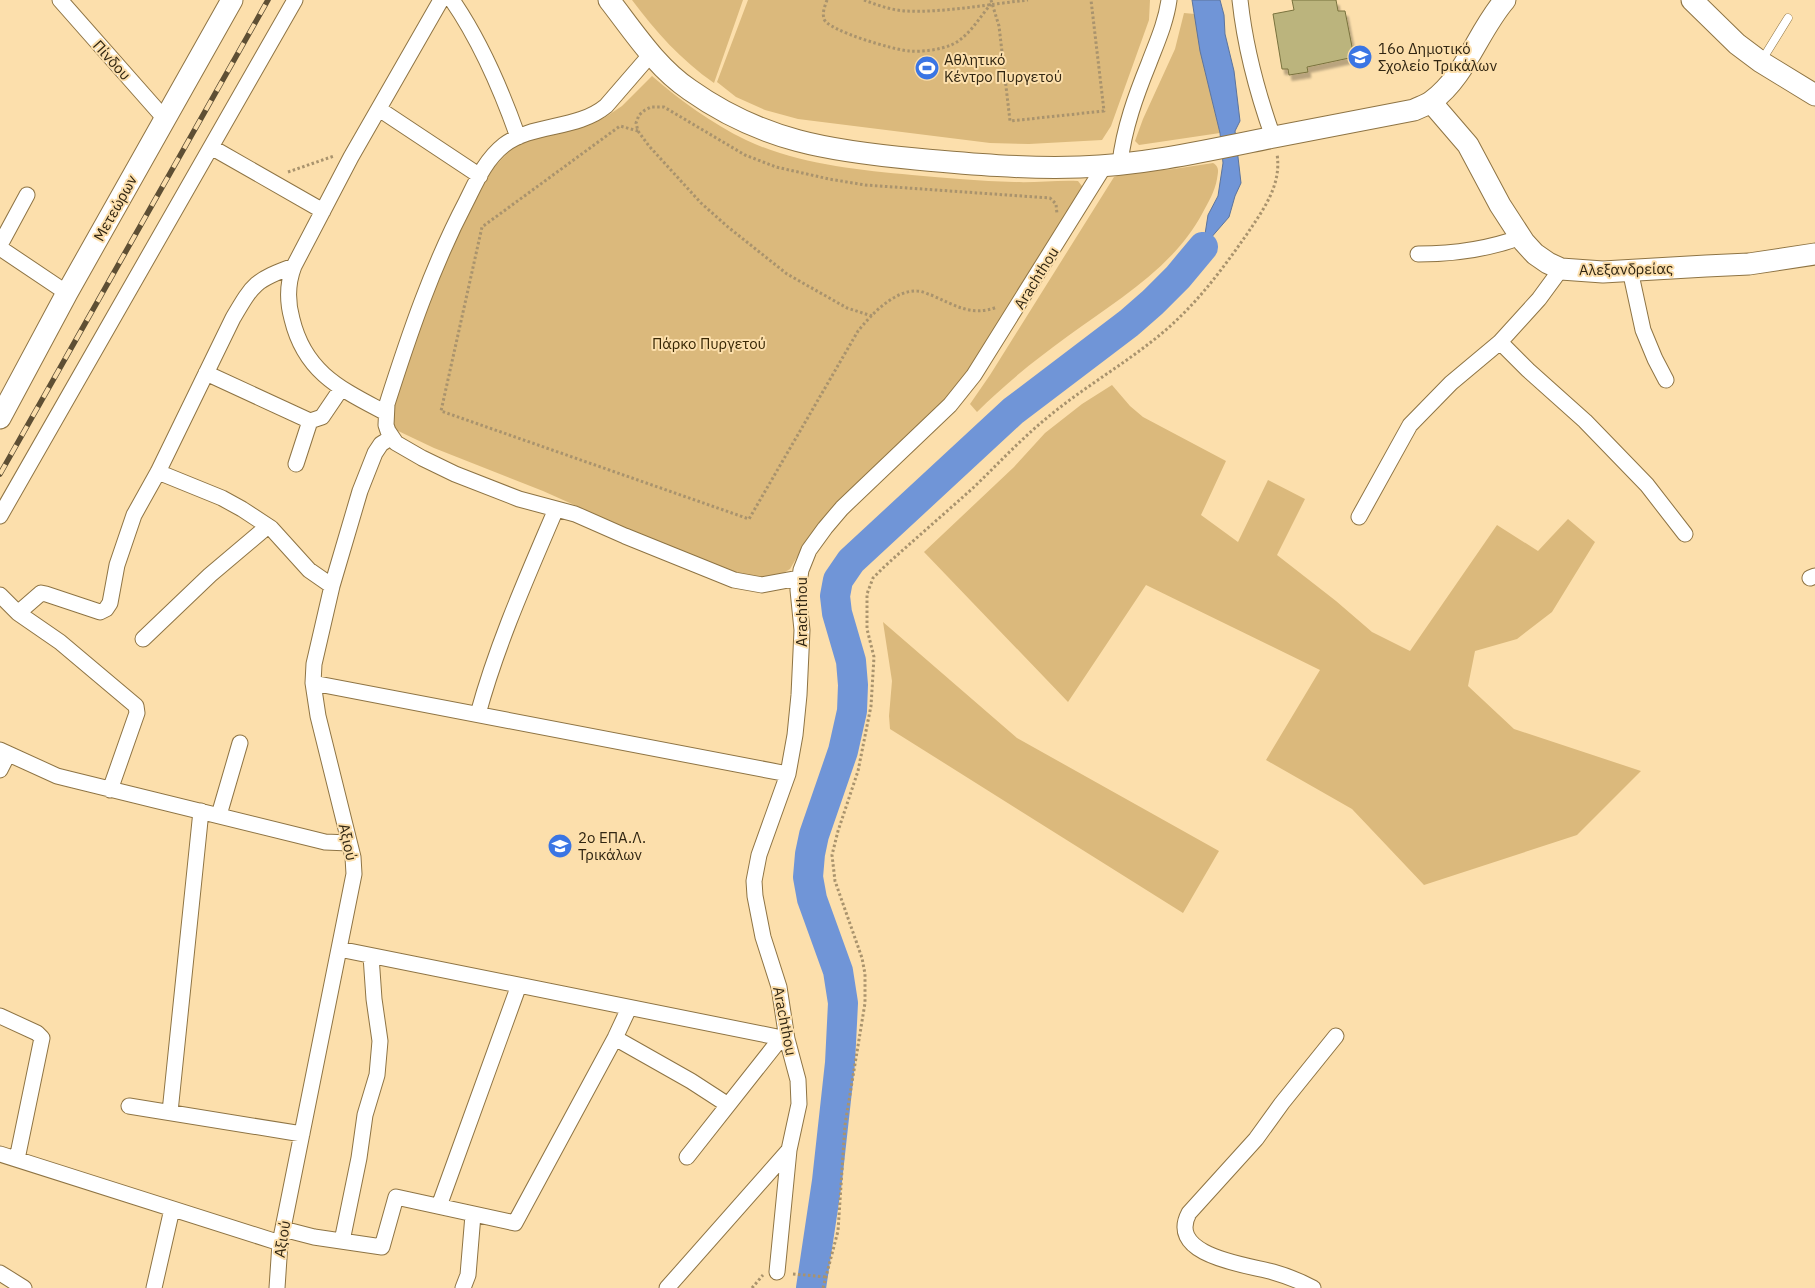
<svg xmlns="http://www.w3.org/2000/svg" width="1815" height="1288" font-family="'IBM Plex Sans',sans-serif">
<defs>
<filter id="shadow"><feDropShadow dx="3" dy="5.5" stdDeviation="1" flood-color="#0004"/></filter>
</defs>
<rect width="100%" height="100%" fill="#fcdfac"/>
<path fill="#dbb97c" d="M 632,0 L 743,0 L 714,83 C 681,60 656,32 632,0 Z
M 748,0 L 1150,0 L 1149,20 L 1111,126 L 1102,140 L 1029,144 L 990,143 L 798,119 L 765,110 L 736,97 L 717,82 Z
M 1184,13 L 1195,14 L 1204,67 L 1220,133 L 1139,145 L 1135,141 L 1143,119 L 1175,49 Z
M 652,76 C 681,101 711,123 746,140 C 797,164 856,170 912,175 C 946,178 980,181 1014,182 C 1035,183 1057,180 1078,181 L 1085,190 L 1003,321 L 953,392 L 807,540 L 790,569 L 777,577 L 769,580 L 722,571 L 543,491 L 434,448 L 394,429 L 391,418 L 405,369 L 436,282 L 453,243 L 484,182 L 496,165 L 517,143 L 604,118 L 622,106 Z
M 1213,163 C 1220,167 1218,172 1217,179 C 1215,191 1208,203 1202,214 C 1173,268 1116,301 1068,336 C 1036,359 1004,385 977,412 L 970,404 L 990,375 L 1114,177 L 1126,173 L 1174,169 Z
M 1112,385 L 1130,406 L 1143,417 L 1226,461 L 1201,515 L 1238,542 L 1268,480 L 1305,499 L 1277,555 L 1336,601 L 1372,632 L 1410,651 L 1497,525 L 1538,551 L 1568,519 L 1595,542 L 1552,612 L 1517,639 L 1475,651 L 1468,686 L 1514,729 L 1641,771 L 1577,835 L 1424,885 L 1352,809 L 1266,760 L 1320,670 L 1146,585 L 1068,702 L 924,552 L 1014,467 L 1045,433 L 1082,404 Z
M 883,622 L 1017,738 L 1219,851 L 1183,913 L 890,729 L 889,716 L 892,681 Z"/>
<path fill="#7095d7" stroke="#5d749c" d="M 1192,0 L 1220,0 L 1224,15 L 1225,34 L 1234,71 L 1240,121 L 1235,131 L 1241,183 L 1235,196 L 1229,217 L 1203,247 L 1208,215 L 1218,196 L 1223,163 L 1220,133 L 1200,51 Z"/>
<g fill="none" stroke-linecap="round" stroke-linejoin="round">
<path stroke="#7095d7" stroke-width="30" d="M 811,1288 L 827,1181 L 840,1063 L 843,1003 L 838,971 L 812,899 L 808,877 L 810,854 L 814,835 L 843,751 L 852,711 L 853,685 L 851,661 L 837,613 L 835,596 L 838,580 L 851,561 L 1013,411 L 1129,323 L 1153,302 L 1178,277 L 1203,247"/>
</g>
<path fill="#bbb47d" stroke="#79723e" filter="url(#shadow)" d="M 1292,0 L 1336,0 L 1338,11 L 1345,11 L 1354,57 L 1307,67 L 1308,72 L 1289,75 L 1288,69 L 1282,69 L 1273,14 L 1294,10 Z"/>
<g fill="none" stroke-linecap="round" stroke-linejoin="round">
<defs>
<path id="lane" d="M 1762,60 L 1788,18"/>
<path id="street" d="M 60,0 L 165,119
M 452,0 C 481,42 501,89 518,137
M 1240,0 C 1245,47 1257,92 1273,137
M 651,54 L 606,106 C 577,130 533,123 504,145 C 485,160 476,182 466,202 C 432,267 409,335 387,404 L 386,425 L 388,431 L 396,443 L 422,458 L 455,474 L 519,499 L 575,514 L 625,536 L 734,580 L 762,585 L 799,578
M 379,109 L 480,176
M 211,147 L 323,211
M 1120,163 C 1124,128 1136,95 1149,63 C 1157,42 1166,22 1169,0
M 0,245 L 27,195
M 0,248 L 67,293
M 1418,254 C 1452,254 1489,249 1521,237
M 1630,270 L 1643,330 L 1655,359 L 1666,380
M 1500,342 L 1528,370 L 1585,421 L 1647,485 L 1685,534
M 206,373 L 310,421 L 322,417 L 341,389
M 386,413 C 341,389 305,373 292,319 C 287,301 287,284 294,266 L 351,157 L 441,0
M 296,464 L 310,421
M 158,472 L 222,498 L 242,509 L 271,528 L 309,570 L 332,586
M 0,516 L 295,0
M 1359,517 L 1410,425 L 1451,383 L 1500,342 L 1539,299 L 1561,269
M 1810,578 L 1815,576
M 0,595 L 18,613 L 60,642 L 136,706 L 137,713 L 110,790
M 18,613 L 41,593 L 46,594 L 100,612 L 106,609 L 110,603 L 117,565 L 134,515 L 158,472 L 233,318 C 253,284 255,280 294,266
M 143,639 L 210,575 L 268,526
M 313,683 L 788,774
M 478,714 C 497,644 527,577 556,509
M 0,750 L 57,776 L 69,779 L 325,842 L 349,843
M 0,770 L 8,754
M 219,815 L 240,743
M 339,949 L 787,1039
M 0,1016 L 37,1033 L 42,1038 L 17,1159
M 615,1038 L 691,1081 L 728,1105
M 129,1106 L 302,1134
M 170,1112 L 201,811
M 0,1154 L 280,1243
M 687,1157 L 781,1038
M 439,1206 L 519,985
M 283,1229 L 314,1237 L 382,1247 L 396,1197 L 515,1223 L 615,1038 L 629,1008
M 342,1241 L 359,1158 L 365,1115 L 377,1075 L 380,1041 L 374,999 L 371,956
M 777,1272 L 789,1150 L 799,1104 L 798,1080 L 787,1039 L 779,987 L 763,937 L 755,896 L 754,881 L 759,855 L 788,774 L 795,735 L 799,695 L 802,630 L 798,590 L 801,570 L 809,550 L 825,528 L 842,508 L 950,405 L 974,375 L 1105,165
M 0,1273 L 24,1288
M 154,1288 L 172,1209
M 277,1288 L 280,1243 L 354,874 L 353,857 L 318,716 L 313,683 L 314,664 L 332,586 L 360,491 L 375,453 L 381,444 L 392,437
M 463,1288 L 468,1275 L 473,1215
M 667,1288 L 789,1150
M 1313,1288 C 1300,1281 1287,1276 1273,1272 C 1248,1265 1166,1256 1189,1213 L 1256,1139 L 1282,1103 L 1336,1036"/>
<path id="secondary" d="M 609,0 C 634,32 656,67 690,90 C 762,141 830,151 916,159 C 970,164 1026,169 1080,167 C 1145,165 1210,150 1274,137 C 1320,128 1368,119 1414,110 C 1420,107 1427,105 1432,101 C 1466,76 1478,31 1505,0
M 1692,0 L 1737,44 L 1761,62 L 1815,95
M 1431,102 L 1468,145 L 1500,205 L 1524,242 L 1535,254 L 1548,263 L 1561,269 L 1603,272 L 1706,266 L 1749,264 L 1815,254
M 0,418 L 67,293 L 232,0"/>
</defs>
<use href="#lane" stroke="#8e7444" stroke-width="9"/>
<use href="#street" stroke="#8e7444" stroke-width="17"/>
<use href="#secondary" stroke="#8e7444" stroke-width="23"/>
<path stroke="#a9936d" stroke-width="3" stroke-dasharray="2.5 2.5" stroke-linecap="butt" d="M 827,0 C 825,6 822,12 824,19 C 828,31 895,50 909,51 C 922,52 939,50 951,45 C 968,38 979,18 991,4
M 864,0 C 877,5 891,10 905,11 C 943,13 990,4 1028,0
M 991,0 L 999,26 L 1010,121 L 1104,111 L 1091,0
M 638,131 L 620,126 L 482,227 L 441,411 L 749,519 L 858,331 C 871,315 894,290 917,291 C 922,291 927,294 931,295 C 955,305 971,317 997,307
M 288,172 L 334,156
M 872,316 L 847,308 L 787,274 L 728,227 L 701,203 L 649,146 L 638,131 L 636,123 L 639,115 L 645,110 L 651,107 L 664,107 L 745,155 L 776,167 L 829,179 L 865,185 L 1050,198 L 1056,204 L 1057,214
M 793,1274 L 827,1277
M 752,1288 L 763,1275
M 823,1288 L 838,1231 L 845,1125 L 865,1003 L 865,974 L 862,958 L 835,881 L 832,855 L 838,831 L 858,771 L 871,706 L 874,657 L 867,629 L 867,594 L 873,578 L 885,566 C 914,540 944,514 973,488 C 998,464 1021,439 1048,417 C 1084,387 1125,364 1161,334 C 1195,306 1222,270 1247,234 C 1263,210 1282,185 1277,154"/>
<use href="#lane" stroke="#fff" stroke-width="8"/>
<use href="#street" stroke="#fff" stroke-width="15"/>
<use href="#secondary" stroke="#fff" stroke-width="21"/>
<defs>
<path id="rail" d="M 0,474 L 268,0"/>
</defs>
<use href="#rail" stroke="#5e4f34" stroke-width="5.5"/>
<use href="#rail" stroke="#fcdfac" stroke-width="4" stroke-dasharray="11" stroke-linecap="butt"/>
</g>
<defs>
<symbol id="school-disc" viewBox="-11 -11 22 22"><circle r="9.5" fill="#3a75e4" stroke="#fcdfac"/><path d="M0-5L7-2L0 1L-7-2ZM-4 1L0 2.5L4 1V4Q0 6-4 4Z" fill="#fff"/></symbol>
<symbol id="stadium-disc" viewBox="-11 -11 22 22"><circle r="9.5" fill="#3a75e4" stroke="#fcdfac"/><path d="M0-5a6.5 5 0 1 0 0 10a6.5 5 0 1 0 0-10ZM-3.5-1.8h7v3.6h-7Z" fill="#fff"/></symbol>
</defs>
<g fill-rule="evenodd">
<use href="#school-disc" x="1346" y="43" width="28" height="28"/>
<use href="#stadium-disc" x="913" y="54" width="28" height="28"/>
<use href="#school-disc" x="546" y="832" width="28" height="28"/>
</g>
<g text-anchor="middle" dominant-baseline="central" stroke-width="4" stroke-linejoin="round" paint-order="stroke">
<g font-size="15" fill="#312612" stroke="#fcdfac" text-anchor="start">
<text x="1378" y="48">16ο Δημοτικό<tspan x="1378" dy="17">Σχολείο Τρικάλων</tspan></text>
<text x="944" y="59">Αθλητικό<tspan x="944" dy="17">Κέντρο Πυργετού</tspan></text>
<text x="578" y="837">2ο ΕΠΑ.Λ.<tspan x="578" dy="17">Τρικάλων</tspan></text>
</g>
<g font-size="15" fill="#312612" stroke="#fcdfac">
<text transform="translate(112 60) rotate(48)">Πίνδου</text>
<text transform="translate(115 208) rotate(-61)">Μετεώρων</text>
<text transform="translate(1626 269) rotate(-1)">Αλεξανδρείας</text>
<text transform="translate(1036 278) rotate(-58)">Arachthou</text>
<text transform="translate(801 612) rotate(-90)">Arachthou</text>
<text transform="translate(348 842) rotate(77)">Αξιού</text>
<text transform="translate(785 1021) rotate(79)">Arachthou</text>
<text transform="translate(282 1239) rotate(-81)">Αξιού</text>
</g>
<g font-size="15" fill="#382704" stroke="#fcdfac">
<text x="709" y="343">Πάρκο Πυργετού</text>
</g>
</g>
</svg>
